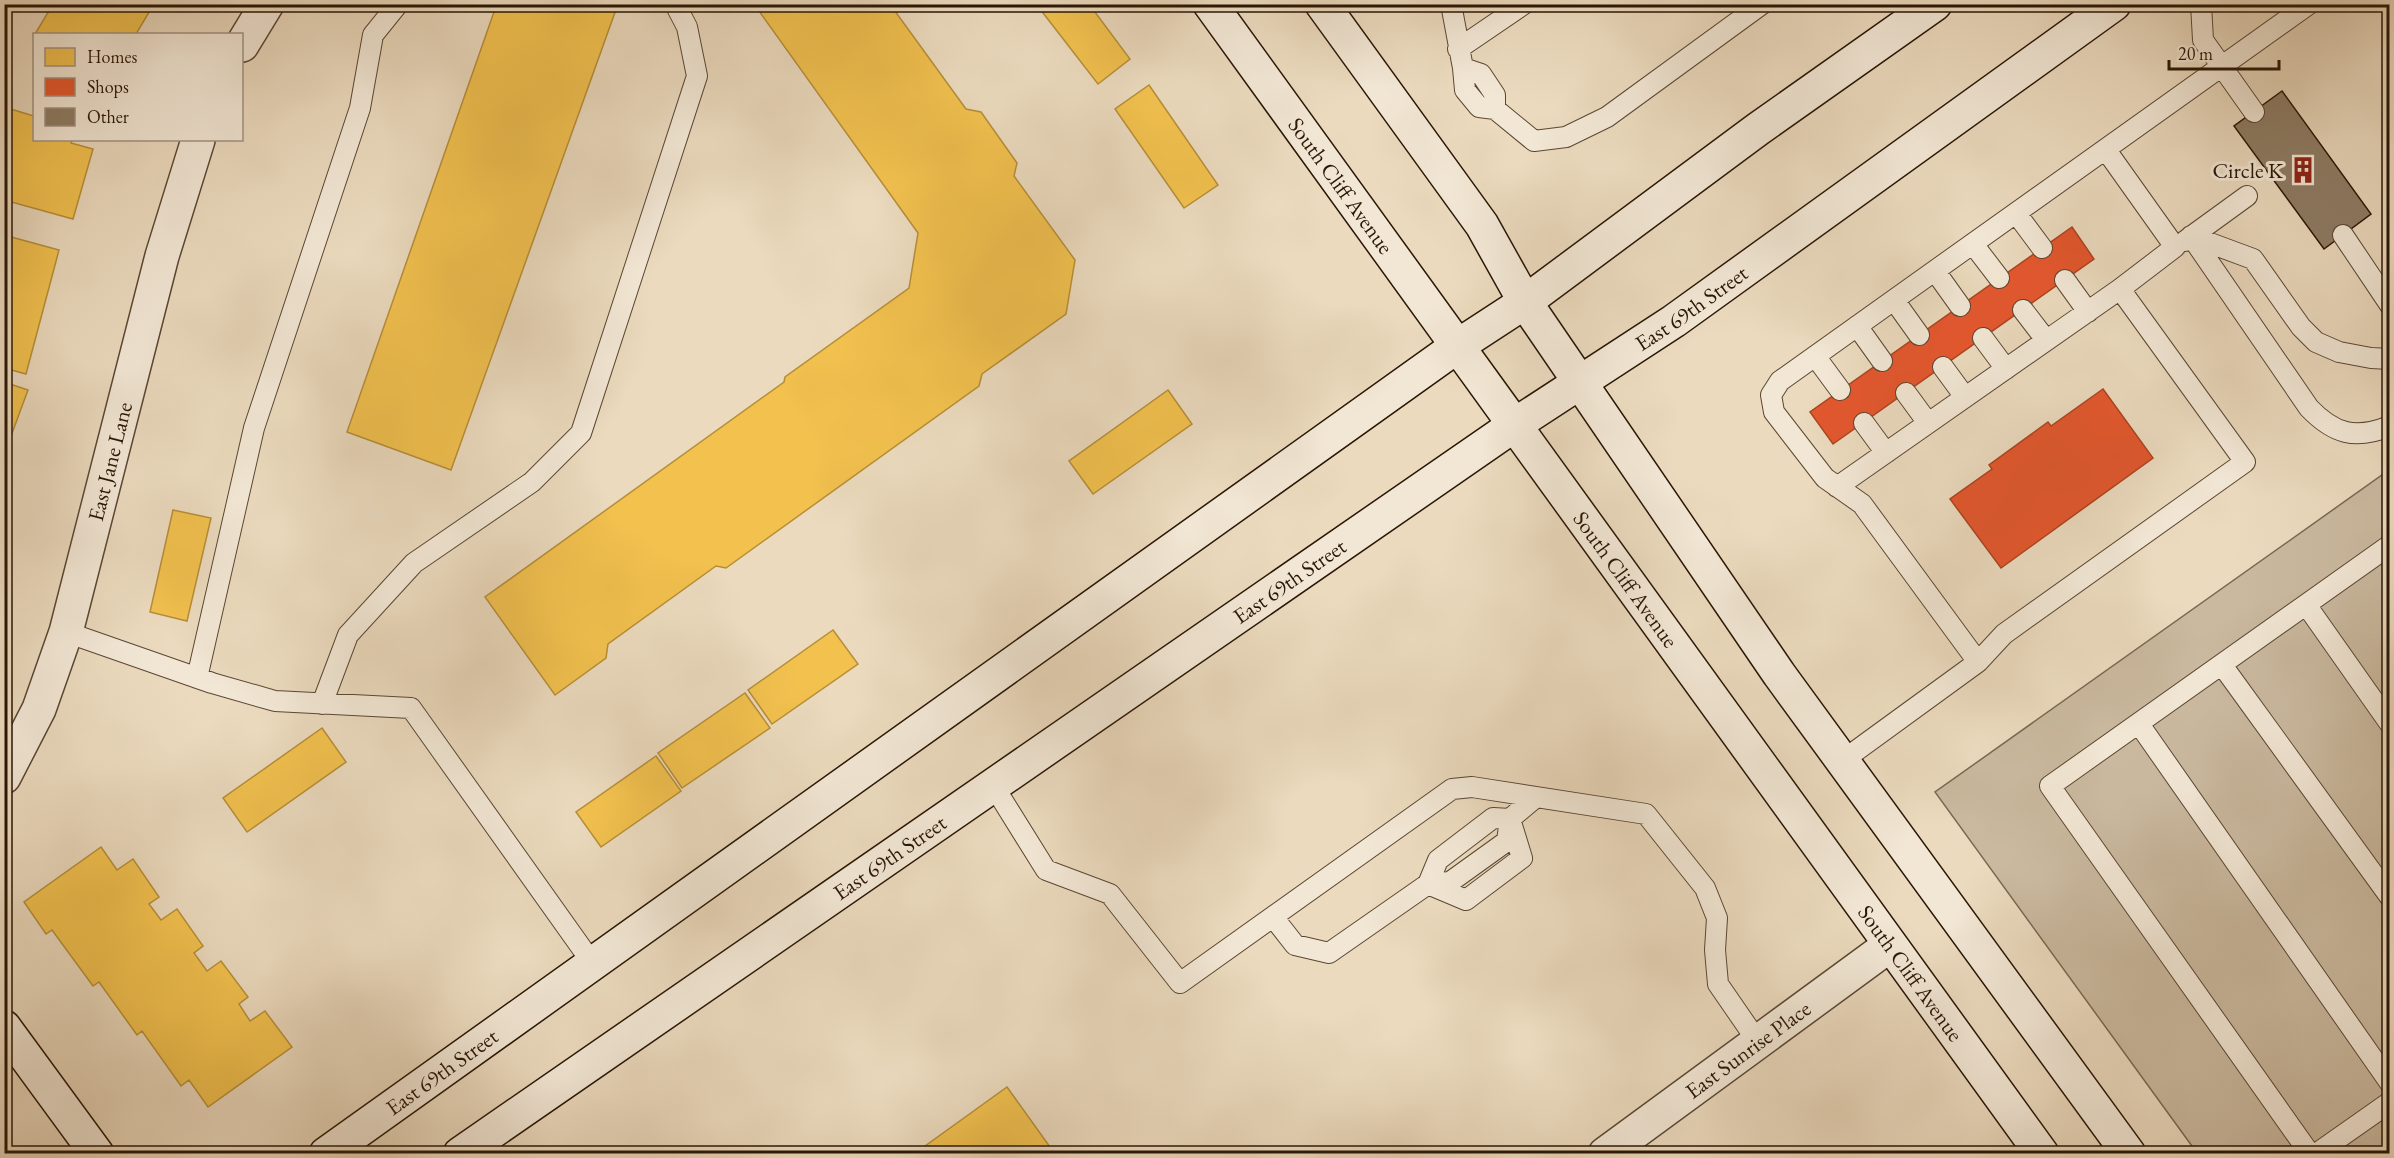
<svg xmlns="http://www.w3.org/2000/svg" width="2394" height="1158" font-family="'EB Garamond',serif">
<rect width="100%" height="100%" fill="#ebdabe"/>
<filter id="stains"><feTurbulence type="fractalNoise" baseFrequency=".00333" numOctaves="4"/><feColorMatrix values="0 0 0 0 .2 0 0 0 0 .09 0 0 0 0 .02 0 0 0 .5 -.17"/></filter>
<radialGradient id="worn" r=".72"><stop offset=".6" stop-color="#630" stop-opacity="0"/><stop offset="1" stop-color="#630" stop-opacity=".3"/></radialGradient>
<path fill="#cab99f" stroke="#7a6852" stroke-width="1.5" d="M 2389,470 L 2389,1153 L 2197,1153 L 1935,792 Z"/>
<path fill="#f2c14e" stroke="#b68e38" stroke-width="1.5" d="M 53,4 L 154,4 L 136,34 L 35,34 Z
M 483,4 L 618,4 L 451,470 L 347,432 L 495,9 Z
M 754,4 L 892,4 L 892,7 L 966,109 L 981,112 L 1017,163 L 1014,176 L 1075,260 L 1066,314 L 982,374 L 979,386 L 726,568 L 716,566 L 608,644 L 606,658 L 555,695 L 485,597 L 784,382 L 785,377 L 909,288 L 918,233 Z
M 1046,4 L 1089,4 L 1130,59 L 1098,84 L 1040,9 Z
M 1149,85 L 1218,185 L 1184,208 L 1115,109 Z
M 4,107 L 34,116 L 34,140 L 72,140 L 71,143 L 93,149 L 73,219 L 4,200 Z
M 4,235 L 59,250 L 26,374 L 4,368 Z
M 4,382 L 28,390 L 4,455 Z
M 1168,390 L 1192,424 L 1093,494 L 1069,461 Z
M 173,510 L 211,518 L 187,621 L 150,612 Z
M 833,630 L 858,664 L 772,724 L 748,690 Z
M 745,693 L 770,728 L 682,788 L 658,753 Z
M 322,728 L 346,762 L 247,832 L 223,798 Z
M 656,756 L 681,791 L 601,847 L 576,812 Z
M 101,847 L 117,870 L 133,859 L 159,897 L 149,904 L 161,920 L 177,909 L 203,946 L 194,953 L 207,971 L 221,961 L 248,997 L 239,1004 L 250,1021 L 265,1011 L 292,1047 L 208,1107 L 189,1080 L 181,1086 L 142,1031 L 137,1035 L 99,982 L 93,986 L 52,930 L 46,934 L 24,902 Z
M 1007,1087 L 1055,1154 L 914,1154 Z"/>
<path fill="#e4572e" stroke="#ac4422" stroke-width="1.5" d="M 2072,227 L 2094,259 L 1833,444 L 1810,412 Z
M 2103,389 L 2153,458 L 2001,568 L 1950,499 L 1992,469 L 1989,465 L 2048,422 L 2051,426 Z"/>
<path fill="#8e7c65" stroke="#291605" stroke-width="1.5" d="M 2282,91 L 2371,214 L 2324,249 L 2234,126 Z"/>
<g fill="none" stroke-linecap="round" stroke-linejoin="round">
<defs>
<path id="lane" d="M 1451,4 L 1463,68 L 1481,74 L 1495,95 L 1495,109 L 1534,141 L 1566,137 L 1607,117 L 1762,4
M 2201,4 L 2203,40 L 2254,112
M 1458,49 L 1524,4
M 1463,68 L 1465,90 L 1479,107 L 1495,109
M 2106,150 L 2175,247 L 2120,289
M 2016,213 L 2042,248
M 2343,235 L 2390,305
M 2191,236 L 2309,408 C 2334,434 2355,440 2390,426
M 2191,236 L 2253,259 L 2301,327 L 2316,342 L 2339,352 L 2371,358 L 2390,359
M 2185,241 L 2247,196
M 1973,244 L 1999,278
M 1935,271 L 1960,306
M 2065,280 L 2088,312
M 1894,300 L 1919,335
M 2023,310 L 2046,340
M 1857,326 L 1882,361
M 1983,338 L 2006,369
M 1815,356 L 1840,390
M 1943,367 L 1965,397
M 1906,393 L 1928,423
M 1864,423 L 1886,453
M 1837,487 L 2120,289 L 2245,462 L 2004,634 L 1978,662
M 2307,606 L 2390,724
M 66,632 L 212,683 L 275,701 L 411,708 L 593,964
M 2222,665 L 2390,897
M 197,678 L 254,428 L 360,108 L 373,35 L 398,4
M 322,704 L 348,635 L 414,563 L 532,482 L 581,433 L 697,76 L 687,27 L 675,4
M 2139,724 L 2390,1083
M 1842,761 L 1978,662 L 1862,504 L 1825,478 L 1774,412 L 1771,395 L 1780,381 L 2309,4
M 993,785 L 1046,870 L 1110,894 L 1180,983 L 1452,789 L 1472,787 L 1646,814 L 1705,888 L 1717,918 L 1715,950 L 1718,984 L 1758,1042
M 1493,818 L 1510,819 L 1522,858 L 1466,900 L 1428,884 L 1438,860 Z
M 1273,917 L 1295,945 L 1329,953 L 1428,884 L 1450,882 L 1507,841 L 1510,819 L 1536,797
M 2310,1154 L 2050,786 L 2390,545
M 2316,1154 L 2390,1102"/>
<g id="street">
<path d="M 242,45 L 267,4"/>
<path id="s1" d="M 4,777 L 39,709 L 66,632 L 162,256 L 198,140"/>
<path id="s2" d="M 1605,1154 L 1890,945"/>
</g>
<g id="secondary">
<path id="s3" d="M 1210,4 L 2042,1154"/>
<path d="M 1322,4 L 1482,225 L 1525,302 L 1779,674 L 2129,1154"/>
<path d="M 4,1027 L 97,1154"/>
<path id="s4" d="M 326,1154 L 1456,347 L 1525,302 L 1758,129 L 1935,4"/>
<path id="s5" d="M 460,1154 L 1513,426 L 1674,321 L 2114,4"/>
</g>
</defs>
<use href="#lane" stroke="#5a4733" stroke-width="22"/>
<use href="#street" stroke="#5a4733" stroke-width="36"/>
<use href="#secondary" stroke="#291605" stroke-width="36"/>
<use href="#lane" stroke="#f2e7d5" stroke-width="20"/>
<use href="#street" stroke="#f2e7d5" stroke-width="33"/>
<use href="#secondary" stroke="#f2e7d5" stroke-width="33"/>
</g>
<defs>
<symbol id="building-bare" viewBox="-9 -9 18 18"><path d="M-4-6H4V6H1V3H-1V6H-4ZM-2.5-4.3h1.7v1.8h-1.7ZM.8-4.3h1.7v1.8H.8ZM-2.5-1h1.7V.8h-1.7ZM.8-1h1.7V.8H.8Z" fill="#8f2418" stroke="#f2e7d5" stroke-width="2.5" paint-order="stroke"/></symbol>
</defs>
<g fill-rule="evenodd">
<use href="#building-bare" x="2284" y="151" width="38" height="38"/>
</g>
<g text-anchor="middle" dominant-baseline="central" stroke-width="6" stroke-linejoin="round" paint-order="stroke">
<g font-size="22" fill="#291605" stroke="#f2e7d5" text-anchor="end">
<text x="2283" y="170">Circle K</text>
</g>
<g font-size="22" fill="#291605" stroke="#f2e7d5">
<text stroke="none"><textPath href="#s3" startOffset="224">South Cliff Avenue</textPath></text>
<text stroke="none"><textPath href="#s5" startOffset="1494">East 69th Street</textPath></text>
<text stroke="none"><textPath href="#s1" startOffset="334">East Jane Lane</textPath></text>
<text stroke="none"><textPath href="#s3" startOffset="710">South Cliff Avenue</textPath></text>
<text stroke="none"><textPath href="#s5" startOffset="1008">East 69th Street</textPath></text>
<text stroke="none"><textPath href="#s5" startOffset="522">East 69th Street</textPath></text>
<text stroke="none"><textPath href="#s3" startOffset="1196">South Cliff Avenue</textPath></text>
<text stroke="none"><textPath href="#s2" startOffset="177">East Sunrise Place</textPath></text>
<text stroke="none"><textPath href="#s4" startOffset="142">East 69th Street</textPath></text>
</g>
</g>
<rect width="2394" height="1158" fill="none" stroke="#ebdabe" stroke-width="24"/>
<rect x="6" y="6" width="2382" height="1146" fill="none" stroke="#291605" stroke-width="3"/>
<rect x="12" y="12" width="2370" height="1134" fill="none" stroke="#291605" stroke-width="1.5"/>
<rect x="33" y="33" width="210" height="108" fill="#f2e7d5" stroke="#a29382" stroke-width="1.5"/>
<rect x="45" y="48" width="30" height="18" fill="#f2c14e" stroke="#a29382" stroke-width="1.5"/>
<text x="87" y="63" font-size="18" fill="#291605">Homes</text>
<rect x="45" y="78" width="30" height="18" fill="#e4572e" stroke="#a29382" stroke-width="1.5"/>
<text x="87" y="93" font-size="18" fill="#291605">Shops</text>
<rect x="45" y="108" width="30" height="18" fill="#8e7c65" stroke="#a29382" stroke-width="1.5"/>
<text x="87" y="123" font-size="18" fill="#291605">Other</text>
<path d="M2169 60v9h110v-9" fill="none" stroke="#291605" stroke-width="3"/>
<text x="2178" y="60" font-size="18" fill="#291605" stroke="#f2e7d5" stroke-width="4.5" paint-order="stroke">20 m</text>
<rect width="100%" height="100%" filter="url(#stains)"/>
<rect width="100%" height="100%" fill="url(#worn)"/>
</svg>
